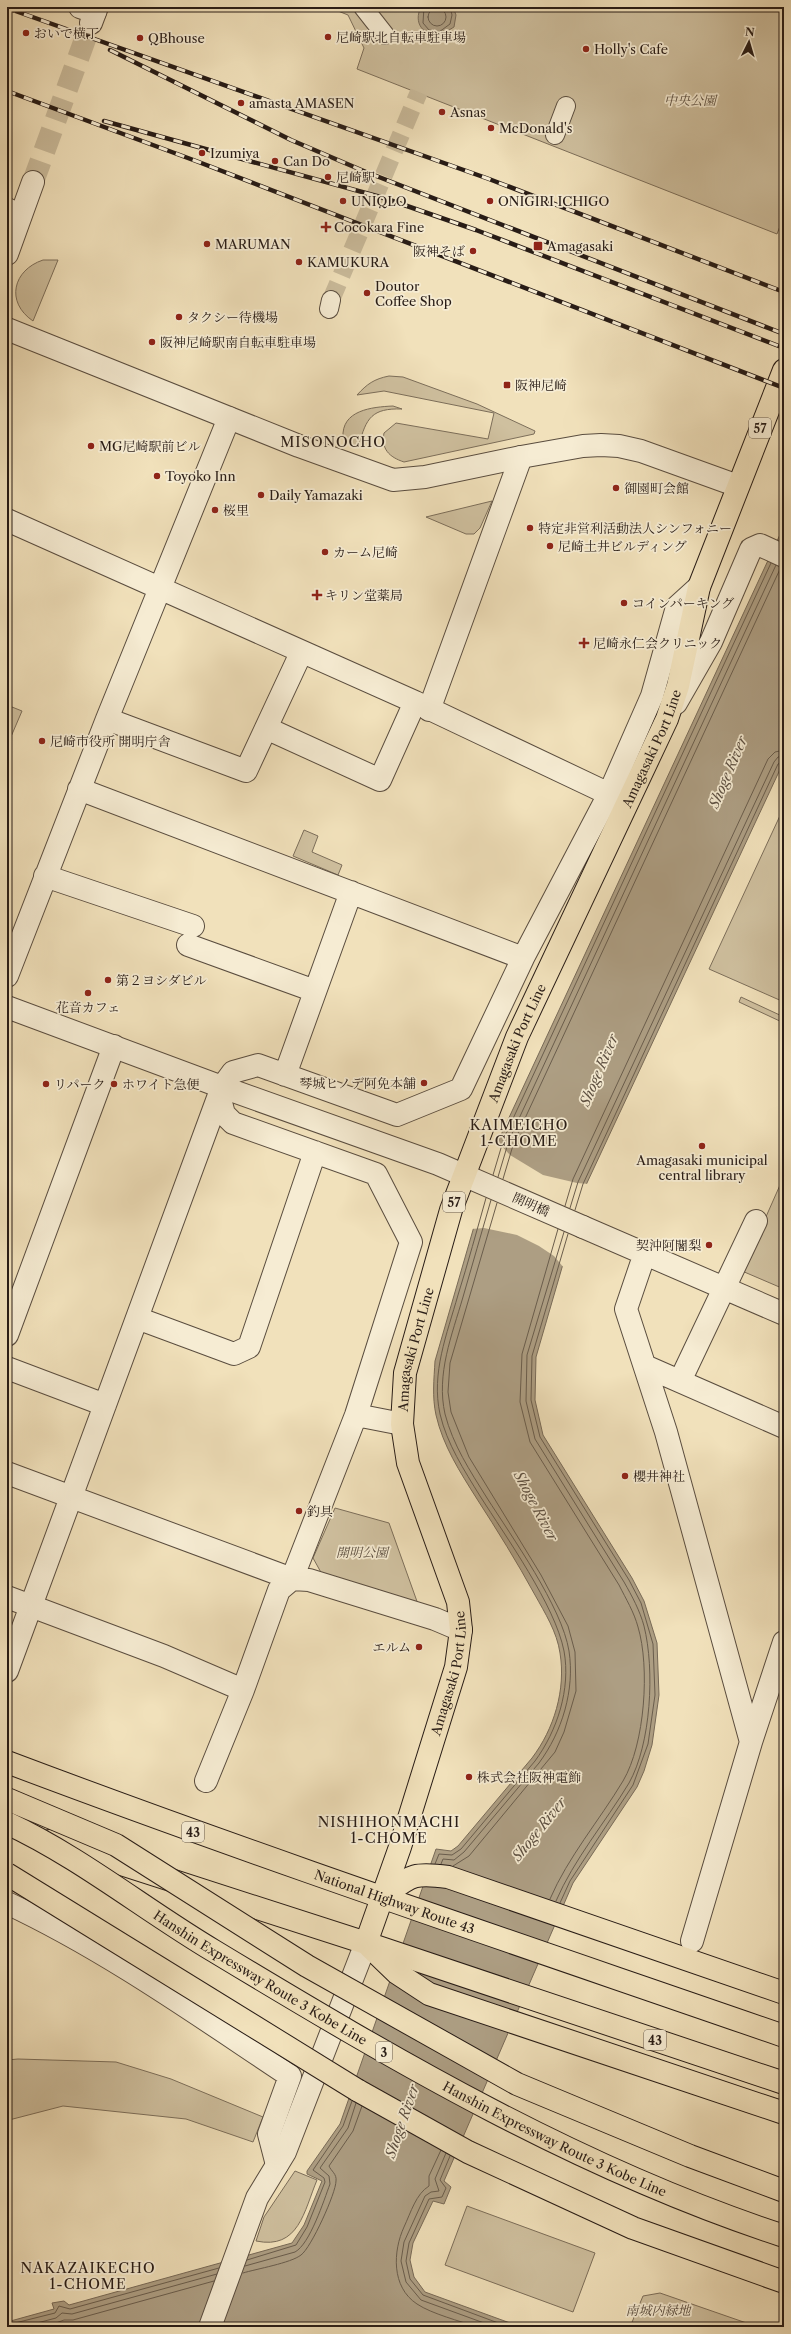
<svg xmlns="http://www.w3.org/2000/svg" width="791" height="2334" font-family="'Libre Caslon Text','Noto Serif JP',serif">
<rect width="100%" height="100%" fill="#f1e1bb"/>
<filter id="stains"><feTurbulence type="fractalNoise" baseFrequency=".005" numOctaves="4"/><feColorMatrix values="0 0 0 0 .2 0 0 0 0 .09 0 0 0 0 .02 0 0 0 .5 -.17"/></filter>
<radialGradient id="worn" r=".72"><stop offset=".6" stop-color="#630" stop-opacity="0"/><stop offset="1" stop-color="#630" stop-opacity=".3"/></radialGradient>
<path fill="#cfc09f" stroke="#7c6e5a" d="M 328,7 L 784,7 L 784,216 L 777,234 L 357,69 L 364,48 L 348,15 Z
M 43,260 L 58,260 L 33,321 C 5,302 13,270 43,260 Z
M 389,376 L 403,377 L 477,404 L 535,431 L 534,434 L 404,462 C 389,457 381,449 384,433 L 396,423 L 488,439 L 494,413 L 384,391 L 357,395 C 367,384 374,379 389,376 Z
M 393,406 L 402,409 C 372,408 366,418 359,445 L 355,446 L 343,438 C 341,410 372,407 393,406 Z
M 492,501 L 480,528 L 474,534 L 466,534 L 426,517 Z
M 7,705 L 22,711 L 7,746 Z
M 784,807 L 784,1002 L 709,969 Z
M 304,830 L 318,836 L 312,852 L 342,865 L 338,875 L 293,856 Z
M 741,997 L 784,1017 L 784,1023 L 739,1002 Z
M 784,1176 L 784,1289 L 742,1271 Z
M 335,1508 L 389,1523 L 419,1607 L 323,1576 L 313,1558 Z
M 18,2059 L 116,2062 L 171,2079 L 263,2117 L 253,2142 L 186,2119 L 63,2106 L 9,2120 L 7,2118 L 7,2060 Z
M 295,2171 L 317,2180 C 304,2211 299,2250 256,2241 L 264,2217 Z
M 467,2206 L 595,2253 L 573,2312 L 445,2265 Z
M 660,2293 L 758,2327 L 630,2327 L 643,2296 Z"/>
<path fill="#ad9e83" stroke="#786a57" d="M 421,7 L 453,7 L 456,15 L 454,27 L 439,36 C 423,35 413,23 421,7 Z
M 784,526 L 784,761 L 586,1185 L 536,1357 L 535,1400 L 543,1435 L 632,1578 L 644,1601 L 657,1643 L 659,1695 L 652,1745 L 644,1771 L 637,1787 L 573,1883 L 444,2181 L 451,2187 L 444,2204 L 433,2201 L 413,2243 L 410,2260 L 414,2277 L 425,2292 L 521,2327 L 7,2327 L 7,2322 L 54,2309 L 52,2303 L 64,2301 L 69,2305 L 292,2243 L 304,2225 L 322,2181 L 307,2174 L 307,2171 L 340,2124 L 436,1849 L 451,1851 L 458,1846 L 532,1758 C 554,1729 566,1690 560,1653 C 557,1632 545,1613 535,1595 C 517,1562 497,1530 477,1499 C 460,1472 443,1446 436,1415 C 432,1397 434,1379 435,1361 L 500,1137 Z"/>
<path fill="#f1e1bb" d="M 497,1141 L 510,1155 L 543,1175 L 577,1183 L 589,1184 L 564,1268 L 554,1256 L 539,1246 L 517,1235 L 484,1228 L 471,1229 Z"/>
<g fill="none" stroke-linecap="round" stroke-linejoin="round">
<path stroke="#6a5d4c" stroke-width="1" d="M 424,7 L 423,23 L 429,30 L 439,32 L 450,24 L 452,15 L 450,7
M428 17a9 9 0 1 1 18 0a9 9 0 1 1-18 0Z
M 493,1175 L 504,1138 L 771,563
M 498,1177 L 509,1140 L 776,565
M 503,1179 L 514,1142 L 781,567
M 565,1206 L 573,1179 L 768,759 L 775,752 L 784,750
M 570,1208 L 578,1182 L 774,762 L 778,757 L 784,756
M 575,1210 L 583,1184 L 778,764 L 784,761
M 435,1864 L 439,1854 L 452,1855 L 461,1849 L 535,1761 C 557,1731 571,1689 564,1651 C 555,1605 506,1537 480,1496 C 464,1470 447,1444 440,1414 C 431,1373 447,1334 458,1295 C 468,1263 477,1230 486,1198
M 441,1864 L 443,1859 L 454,1860 L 464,1852 L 539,1763 C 562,1732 575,1690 569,1651 C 562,1607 512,1537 487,1498 C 470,1471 453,1445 445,1414 C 436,1374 452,1335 463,1297 C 472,1265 482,1232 491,1200
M 453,1866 L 469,1856 L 555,1752 L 564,1732 L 576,1691 L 575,1652 L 568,1626 L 541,1575 L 469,1457 L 451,1412 L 448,1392 L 450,1363 L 497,1203
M 550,1899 C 568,1857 599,1821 623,1781 C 645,1744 650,1667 638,1627 C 634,1612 626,1599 619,1585 L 530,1442 L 520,1402 L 522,1354 L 558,1229
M 556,1901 C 574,1859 605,1823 629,1783 C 651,1744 655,1670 644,1626 C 640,1611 632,1596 624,1582 L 535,1439 L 526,1401 L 527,1355 L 564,1232
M 560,1903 L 570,1881 L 633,1785 L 648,1744 L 655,1695 L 653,1644 L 641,1603 L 629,1580 L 540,1437 L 531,1400 L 532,1356 L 568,1234
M 441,2150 L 429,2176 L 429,2186 C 416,2194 411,2212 404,2227 C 393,2251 391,2287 417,2304 C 432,2314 460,2321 477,2327
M 446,2153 L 435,2179 L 439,2191 L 431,2192 L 425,2196 L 404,2242 L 401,2261 L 406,2282 L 421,2300 L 495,2327
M 450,2156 L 440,2180 L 446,2188 L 442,2197 L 429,2199 L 409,2243 L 406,2261 L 410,2279 L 423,2295 L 509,2327
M 247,2260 L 296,2245 L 307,2227 L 325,2182 L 324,2178 L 313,2170 L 343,2126 L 352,2101
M 245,2266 L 295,2252 C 310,2244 324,2200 330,2184 L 329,2176 L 320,2168 L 348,2128 L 356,2103
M 243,2273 C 256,2269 291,2263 301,2255 C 311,2248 336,2193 336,2181 C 337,2174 331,2171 329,2166 L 353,2131 L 362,2106
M 7,2325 L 55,2313 L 59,2306 L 70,2309 L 219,2268
M 22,2327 L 56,2318 L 62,2313 L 72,2314 L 217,2274
M 45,2327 L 64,2320 L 73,2320 L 214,2281"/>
<path stroke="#c9ba9a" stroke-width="18" stroke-dasharray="18 9" stroke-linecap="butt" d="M 331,300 L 419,92"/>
<path stroke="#c9ba9a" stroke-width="22" stroke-dasharray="22 11" stroke-linecap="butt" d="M 33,182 L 91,23"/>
<defs>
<path id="pedestrian" d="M 363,7 L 385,35
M 555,135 L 566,106
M 329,309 L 331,300"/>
<path id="minor" d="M 80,7 L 95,12
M 7,209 L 20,216
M 7,520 L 415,702 L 609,794
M 676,703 L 711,642 L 751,549 L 760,545 L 784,556
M 429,710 L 521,457
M 107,719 L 246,771 L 301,653
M 266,728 L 380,780 L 415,702
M 79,789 L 523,958
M 45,876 L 193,926
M 188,945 L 315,991
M 7,976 L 107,719 L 229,418
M 285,1075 L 351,892
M 583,1227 L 784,1314
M 645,1253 L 626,1309 L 666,1432 L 751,1742
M 137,1318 L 234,1354 L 249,1347 L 315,1152
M 7,1335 L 114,1046
M 645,1366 L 784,1427
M 7,1368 L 105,1405
M 680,1381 L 756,1221
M 356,1415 L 402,1424
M 7,1473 L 292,1579 L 309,1580 L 435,1619 L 461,1630
M 7,1597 L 164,1656 L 243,1690
M 7,1671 L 222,1087 L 233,1072 L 258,1065 L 397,1115 L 461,1089 L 523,958 L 609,794 L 652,696 L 677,607 L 699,587
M 206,1781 L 243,1690 L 279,1590 L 292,1579 L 356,1415 L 411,1242 L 376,1174 L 233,1123 L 224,1114 L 219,1095
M 7,1903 C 107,1950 198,2015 290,2076 L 269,2134 L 277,2165
M 692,1941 L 751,1742 L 784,1642"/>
<path id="tertiary" d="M 91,23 L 97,7
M 7,254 L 33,182
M 7,329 L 299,446 L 393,480 L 425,477 L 521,457 L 583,446 L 601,445 L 619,446 L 641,451 L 738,486
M 7,1007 L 222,1087 L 438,1164 L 583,1227
M 210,2327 L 257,2198 L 285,2152 L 366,1943"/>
<g id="primary">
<path id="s1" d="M 366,1943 L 400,1847 L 456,1667 L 461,1630 L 458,1602 L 408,1463 L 402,1424 L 405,1373 L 451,1210 L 517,1037 L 667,719 L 678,686 L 699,587 L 784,370"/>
</g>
<g id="trunk">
<path id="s2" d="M 7,1762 C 264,1859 524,1946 784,2036"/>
<path d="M 50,1841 L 366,1943 L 784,2083"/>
<path d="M 382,1897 C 411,1876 411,1872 448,1877 L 784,1993"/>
<path d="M 370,1947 L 397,1973 L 429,1994 L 784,2113"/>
</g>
<path id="motorway" d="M 357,2090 L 468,2152 L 633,2228 L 784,2282"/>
</defs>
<use href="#pedestrian" stroke="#5a4d3f" stroke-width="20"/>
<use href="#minor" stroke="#5a4d3f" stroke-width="24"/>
<use href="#tertiary" stroke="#5a4d3f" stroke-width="24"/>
<use href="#primary" stroke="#281c16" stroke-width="24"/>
<use href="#trunk" stroke="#281c16" stroke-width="24"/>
<use href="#motorway" stroke="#281c16" stroke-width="24"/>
<use href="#pedestrian" stroke="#f6ecd3" stroke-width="18"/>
<use href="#minor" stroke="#f6ecd3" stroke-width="22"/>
<use href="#tertiary" stroke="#f6ecd3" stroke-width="22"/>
<use href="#primary" stroke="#f1e1bb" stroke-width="22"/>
<use href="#trunk" stroke="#f1e1bb" stroke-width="22"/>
<use href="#motorway" stroke="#f1e1bb" stroke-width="22"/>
<defs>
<path id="rail" d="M 7,8 L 489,179 L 784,292
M 110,50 L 291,140 L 366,172 L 784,334
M 7,91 L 196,161 L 784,388
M 104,121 L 384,198 L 476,230 L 784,348"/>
</defs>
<use href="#rail" stroke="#281c16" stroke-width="4.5"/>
<use href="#rail" stroke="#f6ecd3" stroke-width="3" stroke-dasharray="9" stroke-linecap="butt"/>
<defs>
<g id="motorway-bridge">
<path d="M 7,1799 L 116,1845 L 307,1966 L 517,2084 L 690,2156 L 784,2191"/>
<path id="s3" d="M 7,1823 C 80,1857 145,1910 214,1951 C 396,2061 581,2170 784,2236"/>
<path d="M 7,1874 L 357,2090"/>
</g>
</defs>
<use href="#motorway-bridge" stroke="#281c16" stroke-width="24" stroke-linecap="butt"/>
<use href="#motorway-bridge" stroke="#f1e1bb" stroke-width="22"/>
</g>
<g fill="#8f2418" stroke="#f6ecd3" stroke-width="1.5">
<circle cx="26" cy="33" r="4"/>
<circle cx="328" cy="37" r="4"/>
<circle cx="140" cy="38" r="4"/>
<circle cx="586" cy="49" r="4"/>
<circle cx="241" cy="103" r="4"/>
<circle cx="442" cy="112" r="4"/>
<circle cx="491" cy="128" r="4"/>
<circle cx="202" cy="153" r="4"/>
<circle cx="275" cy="161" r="4"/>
<circle cx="328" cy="177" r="4"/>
<circle cx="343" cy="201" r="4"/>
<circle cx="490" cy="201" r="4"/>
<path d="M324 221h4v4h4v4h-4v4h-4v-4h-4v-4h4z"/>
<circle cx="207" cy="244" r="4"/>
<rect x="533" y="241" width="10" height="10" rx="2"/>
<circle cx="473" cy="251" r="4"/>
<circle cx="299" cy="262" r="4"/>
<circle cx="367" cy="293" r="4"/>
<circle cx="179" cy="317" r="4"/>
<circle cx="152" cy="342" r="4"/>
<rect x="503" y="381" width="8" height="8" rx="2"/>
<circle cx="91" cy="446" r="4"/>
<circle cx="157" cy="476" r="4"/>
<circle cx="616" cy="488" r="4"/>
<circle cx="261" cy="495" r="4"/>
<circle cx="215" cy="510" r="4"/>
<circle cx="530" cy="528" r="4"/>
<circle cx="550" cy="546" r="4"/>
<circle cx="325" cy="552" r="4"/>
<path d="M315 589h4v4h4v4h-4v4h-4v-4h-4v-4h4z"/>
<circle cx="624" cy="603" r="4"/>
<path d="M582 637h4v4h4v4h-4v4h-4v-4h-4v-4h4z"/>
<circle cx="42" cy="741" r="4"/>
<circle cx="108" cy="980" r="4"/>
<circle cx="88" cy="993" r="4"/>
<circle cx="424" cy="1083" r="4"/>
<circle cx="46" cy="1084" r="4"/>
<circle cx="114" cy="1084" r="4"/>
<circle cx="702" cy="1146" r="4"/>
<circle cx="709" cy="1245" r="4"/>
<circle cx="625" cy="1476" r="4"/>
<circle cx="299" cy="1511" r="4"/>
<circle cx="419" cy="1647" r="4"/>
<circle cx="469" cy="1777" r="4"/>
</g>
<g text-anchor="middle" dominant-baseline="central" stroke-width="3.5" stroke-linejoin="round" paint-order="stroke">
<g fill="#f6ecd3" stroke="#665a4f" stroke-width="1">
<rect x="749" y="418" width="22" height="20" rx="3"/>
<rect x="443" y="1192" width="22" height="20" rx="3"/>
<rect x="182" y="1822" width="22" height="20" rx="3"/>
<rect x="644" y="2030" width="22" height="20" rx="3"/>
<rect x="376" y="2042" width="16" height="20" rx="3"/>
</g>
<g font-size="12" font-weight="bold" fill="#281c16">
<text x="760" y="428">57</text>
<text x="454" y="1202">57</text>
<text x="193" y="1832">43</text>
<text x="655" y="2040">43</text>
<text x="384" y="2052">3</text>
</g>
<g font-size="13" fill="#281c16" stroke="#f6ecd3" text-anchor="start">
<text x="34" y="33">おいで横丁</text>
<text x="336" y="37">尼崎駅北自転車駐車場</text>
<text x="148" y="38">QBhouse</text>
<text x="594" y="49">Holly's Cafe</text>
<text x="249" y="103">amasta AMASEN</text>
<text x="450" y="112">Asnas</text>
<text x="499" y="128">McDonald's</text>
<text x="210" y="153">Izumiya</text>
<text x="283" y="161">Can Do</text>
<text x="336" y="177">尼崎駅</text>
<text x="351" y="201">UNIQLO</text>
<text x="498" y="201">ONIGIRI ICHIGO</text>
<text x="334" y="227">Cocokara Fine</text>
<text x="215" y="244">MARUMAN</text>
<text x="547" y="246">Amagasaki</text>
<text x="465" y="251" text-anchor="end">阪神そば</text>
<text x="307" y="262">KAMUKURA</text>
<text x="375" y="286">Doutor<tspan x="375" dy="15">Coffee Shop</tspan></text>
<text x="187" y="317">タクシー待機場</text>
<text x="160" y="342">阪神尼崎駅南自転車駐車場</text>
<text x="515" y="385">阪神尼崎</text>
<text x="99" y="446">MG尼崎駅前ビル</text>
<text x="165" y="476">Toyoko Inn</text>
<text x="624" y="488">御園町会館</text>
<text x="269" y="495">Daily Yamazaki</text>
<text x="223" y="510">桜里</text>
<text x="538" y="528">特定非営利活動法人シンフォニー</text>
<text x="558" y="546">尼崎土井ビルディング</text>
<text x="333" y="552">カーム尼崎</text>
<text x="325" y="595">キリン堂薬局</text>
<text x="632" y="603">コインパーキング</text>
<text x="593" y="643">尼崎永仁会クリニック</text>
<text x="50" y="741">尼崎市役所 開明庁舎</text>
<text x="116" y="980">第２ヨシダビル</text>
<text x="88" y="1007" text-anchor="middle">花音カフェ</text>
<text x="416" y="1083" text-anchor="end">琴城ヒノデ阿免本舗</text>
<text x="54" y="1084">リパーク</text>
<text x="122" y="1084">ホワイト急便</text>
<text x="702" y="1160" text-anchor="middle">Amagasaki municipal<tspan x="702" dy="15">central library</tspan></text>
<text x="701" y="1245" text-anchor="end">契沖阿闍梨</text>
<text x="633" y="1476">櫻井神社</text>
<text x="307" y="1511">釣具</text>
<text x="411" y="1647" text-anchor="end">エルム</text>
<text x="477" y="1777">株式会社阪神電飾</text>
</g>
<g font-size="13" font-style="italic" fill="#5a4d3f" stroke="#f6ecd3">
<text x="690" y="100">中央公園</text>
<text x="362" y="1552">開明公園</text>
<text x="658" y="2310">南城内緑地</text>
</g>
<g font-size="13" fill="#281c16" stroke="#f6ecd3">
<text stroke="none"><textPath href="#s1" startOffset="1267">Amagasaki Port Line</textPath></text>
<text stroke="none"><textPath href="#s1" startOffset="943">Amagasaki Port Line</textPath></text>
<text transform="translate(531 1204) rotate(24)">開明橋</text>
<text stroke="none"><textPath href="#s1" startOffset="619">Amagasaki Port Line</textPath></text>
<text stroke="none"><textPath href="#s1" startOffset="283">Amagasaki Port Line</textPath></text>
<text stroke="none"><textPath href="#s2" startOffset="412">National Highway Route 43</textPath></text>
<text stroke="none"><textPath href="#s3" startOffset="297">Hanshin Expressway Route 3 Kobe Line</textPath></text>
<text stroke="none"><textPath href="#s3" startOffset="633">Hanshin Expressway Route 3 Kobe Line</textPath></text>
</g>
<g font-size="14" letter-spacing="1" fill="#281c16" stroke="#f6ecd3">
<text x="333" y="442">MISONOCHO</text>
<text x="519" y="1125">KAIMEICHO<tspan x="519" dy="16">1-CHOME</tspan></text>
<text x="389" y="1822">NISHIHONMACHI<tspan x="389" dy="16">1-CHOME</tspan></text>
<text x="88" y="2268">NAKAZAIKECHO<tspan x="88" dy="16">1-CHOME</tspan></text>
</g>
<g font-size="14" font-style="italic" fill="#5d5042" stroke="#f6ecd3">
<text transform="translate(728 772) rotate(-67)">Shoge River</text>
<text transform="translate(599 1070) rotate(-67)">Shoge River</text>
<text transform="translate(536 1506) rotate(62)">Shoge River</text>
<text transform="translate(539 1829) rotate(-51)">Shoge River</text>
<text transform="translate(402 2121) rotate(-71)">Shoge River</text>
</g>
</g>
<rect width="791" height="2334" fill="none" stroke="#f1e1bb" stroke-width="24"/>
<rect x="8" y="8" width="775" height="2318" fill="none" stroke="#281c16" stroke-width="2"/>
<rect x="12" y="12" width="767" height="2310" fill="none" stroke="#281c16"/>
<g transform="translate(749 42) rotate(5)" stroke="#f6ecd3" stroke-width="3" paint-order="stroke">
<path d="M0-3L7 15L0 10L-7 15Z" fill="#281c16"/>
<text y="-6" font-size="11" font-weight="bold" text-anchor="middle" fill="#281c16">N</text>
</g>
<rect width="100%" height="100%" filter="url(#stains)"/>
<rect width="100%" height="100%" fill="url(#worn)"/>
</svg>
